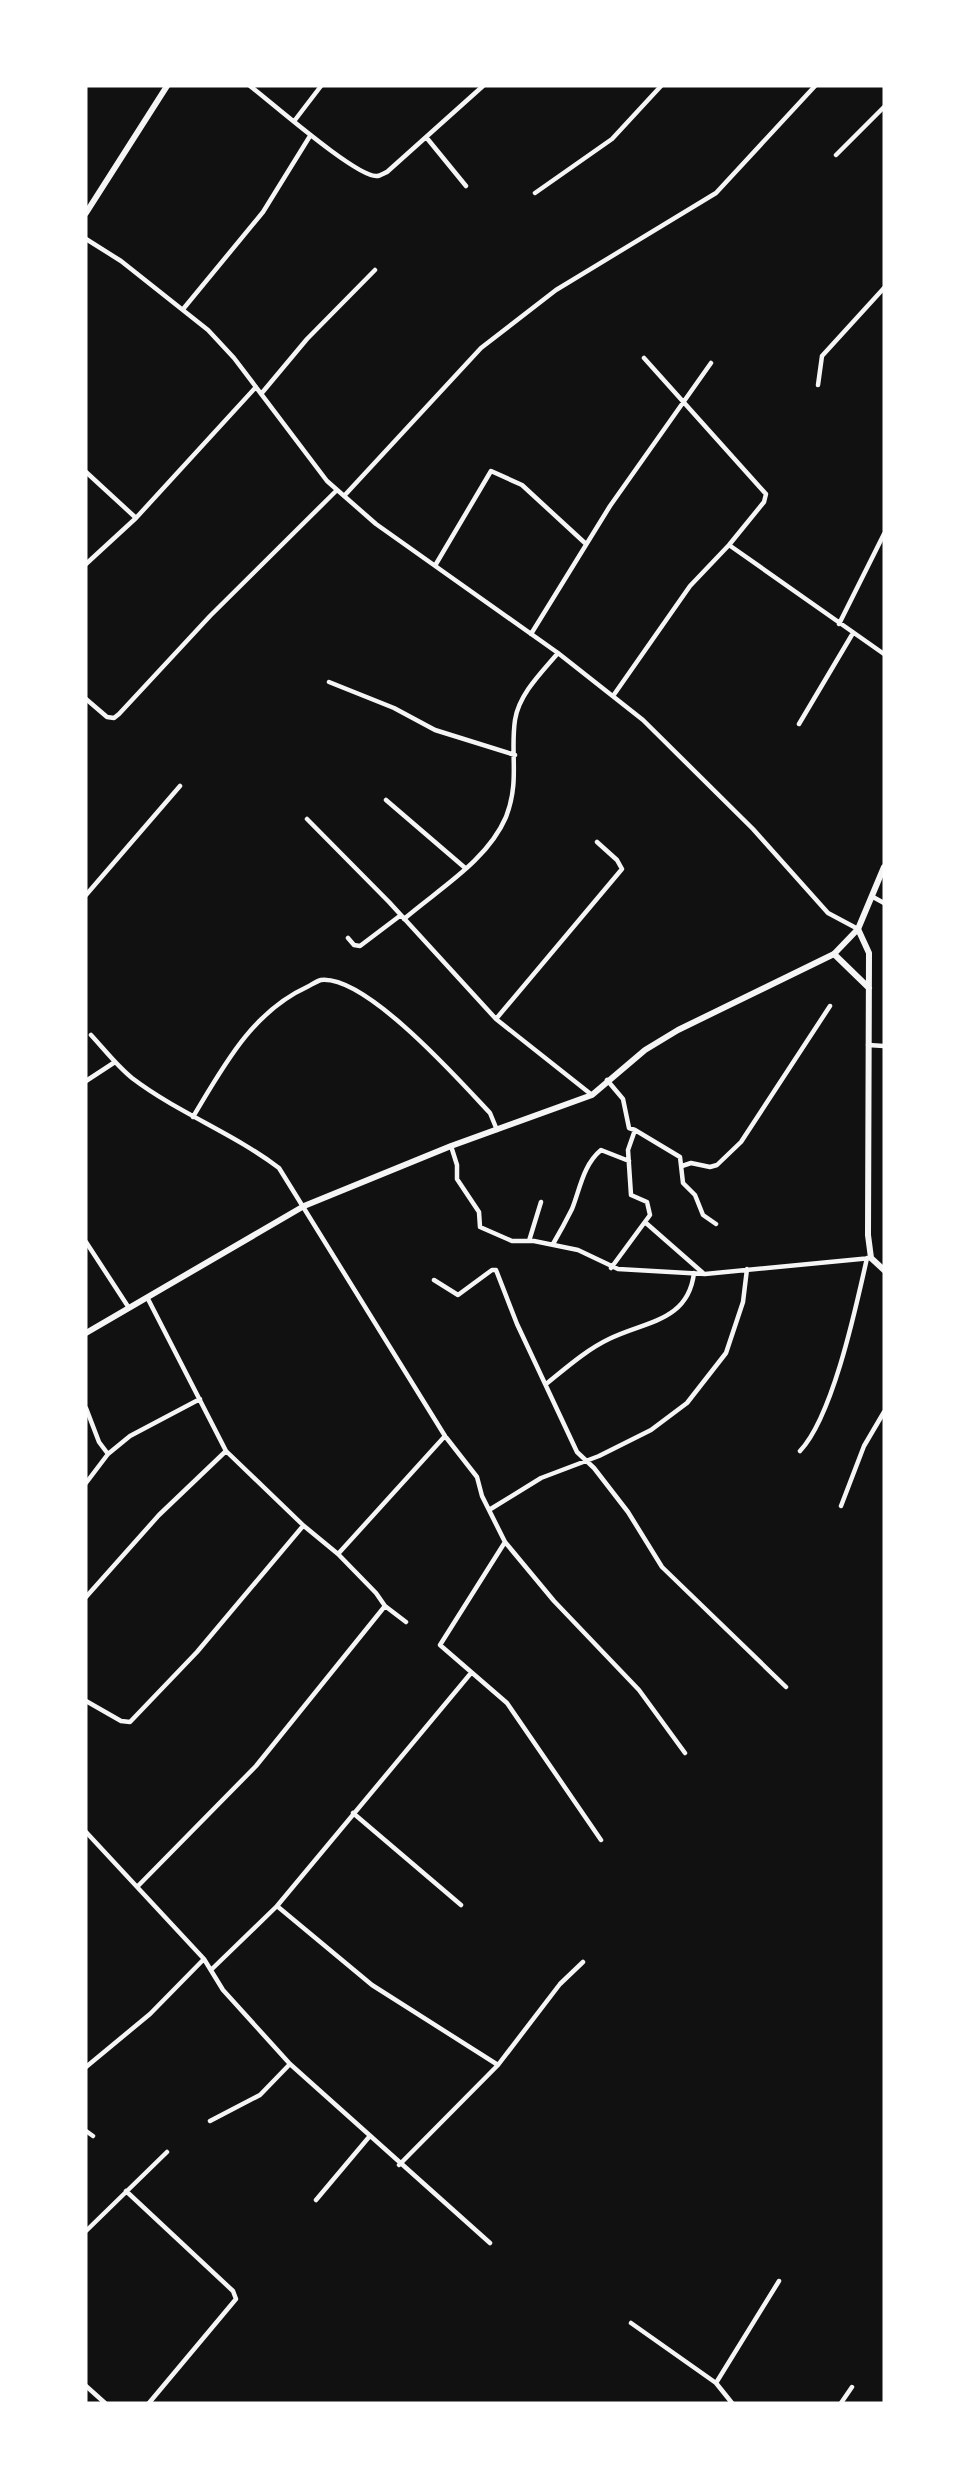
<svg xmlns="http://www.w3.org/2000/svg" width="970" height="2489" font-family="Lato,sans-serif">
<rect width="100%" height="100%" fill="#111"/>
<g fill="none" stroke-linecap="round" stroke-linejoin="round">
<path stroke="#f5f5f5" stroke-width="4.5" d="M 250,86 C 270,101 357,178 377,176 C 380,176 384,173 387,172 L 483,86
M 295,120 L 321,86
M 426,137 L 466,186
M 836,155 L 884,107
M 535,193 L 612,139 L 661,86
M 86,239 L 121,261 L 208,330 L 234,358 L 327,481 L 376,524 L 558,653 L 643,720 L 753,829 L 828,913 L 858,929
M 184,308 L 263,212 L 310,136
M 818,385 L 822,356 L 884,288
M 261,394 L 307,339 L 375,270
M 86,472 L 136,518
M 344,496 L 481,348 L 556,290 L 716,193 L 815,86
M 729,545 L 884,654
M 86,564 L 136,518 L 256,387
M 436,564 L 491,471 L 522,485 L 586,544
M 839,624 L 884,534
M 531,634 L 610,506 L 711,363
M 329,682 L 394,708 L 435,730 L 515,755
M 613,696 L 690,586 L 729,545 L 764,502 L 766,494 L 644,358
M 86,699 L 107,717 L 114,718 L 119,714 L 210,616 L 337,490
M 799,724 L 853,633
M 386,800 L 464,867
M 307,819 L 389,902 L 496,1019 L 592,1095
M 86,895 L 180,786
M 873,897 L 884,903
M 404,919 C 440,888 487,861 506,817 C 520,781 510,754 515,720 C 519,694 542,672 558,653
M 348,938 L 354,945 L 360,946 L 401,915
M 496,1019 L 622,869 L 617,860 L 597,842
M 91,1035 C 104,1049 117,1066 132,1078 C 178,1113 233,1133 279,1168 L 445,1436 L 477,1477 L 482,1496 L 505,1542 L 554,1601 L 639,1690 L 685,1753
M 868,1045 L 884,1046
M 607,1080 L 623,1099 L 629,1128 L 635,1130 L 628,1150 L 631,1195 L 647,1202 L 650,1215 L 611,1268
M 86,1081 L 115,1062
M 193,1117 C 223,1067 252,1012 307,987 C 311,985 317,981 321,980 C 366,975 459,1080 490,1113 L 497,1130
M 635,1130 L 680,1157 L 683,1183 L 695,1195 L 703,1215 L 716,1224
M 451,1146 L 457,1165 L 457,1179 L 479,1212 L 480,1227 L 512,1241 L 534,1241 L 578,1250 L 618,1269 L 705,1274 L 871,1258
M 682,1166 L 691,1163 L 710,1167 L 717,1165 L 741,1142 L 830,1006
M 646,1223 L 703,1273
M 529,1241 L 541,1202
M 86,1242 L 129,1308
M 553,1244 C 560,1232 566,1221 572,1209 C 580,1189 583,1165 601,1150 L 629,1161
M 434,1280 L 458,1295 L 492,1270 L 496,1270 L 517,1324 L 577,1452 L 594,1468 L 628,1512 L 662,1567 L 786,1687
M 148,1299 L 226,1451 L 304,1526 L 338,1554 L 376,1593 L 385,1606 L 406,1622
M 546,1384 C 566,1368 586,1350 609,1339 C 645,1321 688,1322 694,1273
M 86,1408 L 99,1442 L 108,1454
M 800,1451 C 833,1416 856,1307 867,1258
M 86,1483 L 108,1454 L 130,1436 L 200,1399
M 841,1506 L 864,1446 L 884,1412
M 489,1510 L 541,1478 L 599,1456 L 651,1430 L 687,1403 L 726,1353 L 743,1302 L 747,1269
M 505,1542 L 440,1645 L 507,1703 L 601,1840
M 338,1554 L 445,1436
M 86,1597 L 159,1515 L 226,1451
M 86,1701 L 121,1721 L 130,1722 L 197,1652 L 303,1526
M 353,1813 L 461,1905
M 86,1832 L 204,1959 L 223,1990 L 290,2064 L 490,2243
M 137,1887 L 256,1766 L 385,1606
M 277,1906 L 372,1985 L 498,2065
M 212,1969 L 277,1906 L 471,1673
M 86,2067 L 150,2014 L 204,1959
M 210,2121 L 260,2095 L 290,2064
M 86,2131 L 93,2136
M 399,2165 L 498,2065 L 560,1984 L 583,1962
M 126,2191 L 233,2291 L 236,2299 L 149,2403
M 316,2200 L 369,2137
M 86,2231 L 167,2152
M 631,2323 L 716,2383 L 732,2403
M 716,2383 L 779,2281
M 86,2386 L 105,2403
M 841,2403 L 852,2387"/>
<path stroke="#f5f5f5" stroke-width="6" d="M 858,929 L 869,953 L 868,1235 L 871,1258 L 884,1270
M 834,954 L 869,988"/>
<path stroke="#f5f5f5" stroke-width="6" d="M 86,213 L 167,86
M 86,1333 L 304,1206 L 451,1146 L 592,1095 L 645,1050 L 678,1030 L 834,954 L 858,929 L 884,867"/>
</g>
<rect width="970" height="2489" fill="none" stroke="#ffffff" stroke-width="175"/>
</svg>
